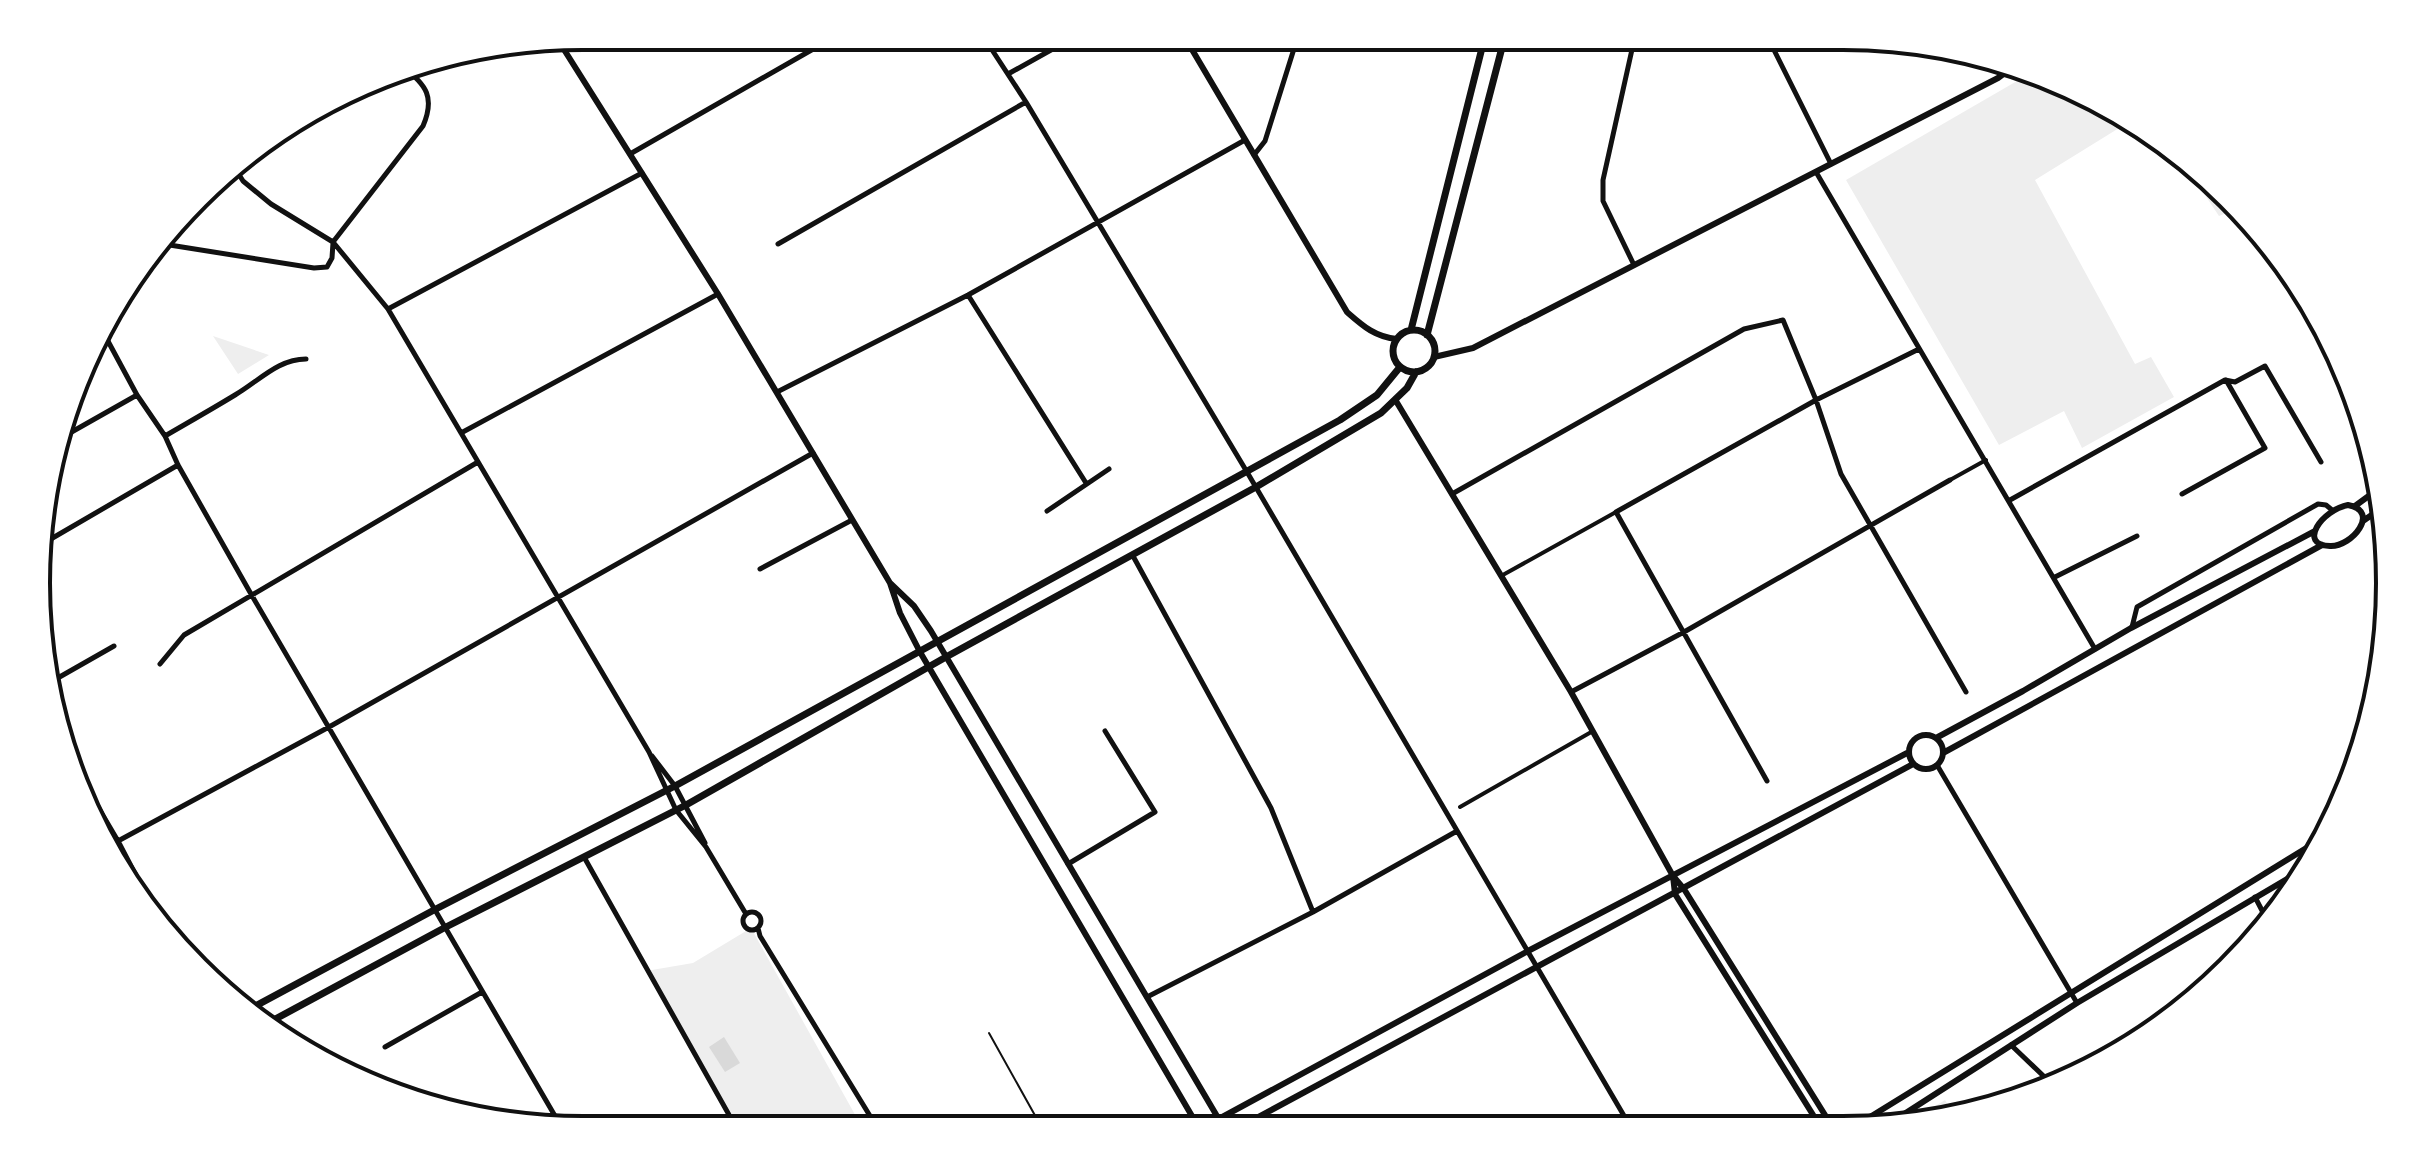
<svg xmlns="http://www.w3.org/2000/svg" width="2426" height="1166" font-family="'PT Sans',sans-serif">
<rect width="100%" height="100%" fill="#fff"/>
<path fill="#eee" d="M 2029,71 L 2053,78 L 2132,120 L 2035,180 L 2135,364 L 2151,357 L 2174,397 L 2082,448 L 2064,411 L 1999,445 L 1846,180 L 2017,81 Z
M 2177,153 L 2230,197 L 2239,208 L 2219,216 Z
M 213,336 L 269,355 L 238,374 Z
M 751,928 L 863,1129 L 741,1129 L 646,971 L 693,963 Z
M 1945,1100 L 1954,1115 L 1905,1125 Z"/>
<path fill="#d9d9d9" d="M 724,1037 L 740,1063 L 725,1072 L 709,1047 Z"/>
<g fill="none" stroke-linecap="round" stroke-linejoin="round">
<path stroke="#111" stroke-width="2" d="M 989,1033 L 1042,1128"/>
<path stroke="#111" stroke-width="4" d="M 1950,480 L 1986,460
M 1501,576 L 1616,512
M 1460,807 L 1593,731"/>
<path stroke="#111" stroke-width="5" d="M 983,36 L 1026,102 L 1247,472 L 1630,1126
M 1767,36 L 1831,164
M 1008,74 L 1076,36
M 630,154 L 836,36
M 1254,155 L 1265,141 L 1298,36
M 233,165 L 243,181 L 271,204 L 333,242 L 388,309 L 649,752 L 676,810 L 706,847 L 746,914
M 1816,172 L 2095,649
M 333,242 L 423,126 C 435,98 427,85 403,67
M 157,243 L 314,268 L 327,267 L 332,258 L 333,243
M 778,244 L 1026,102
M 1634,265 L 1603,201 L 1603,180 L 1635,36
M 968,295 L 1086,483
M 388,309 L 642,173
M 102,330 L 137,395 L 165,436 L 178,465 L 251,594 L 562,1128
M 777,392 L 968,295 L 1245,140
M 461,433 L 718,294
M 165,436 C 189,422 212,409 235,395 C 259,381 278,359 306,359
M 61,438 L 137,395
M 1452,494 L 1744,329 L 1783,320 L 1816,400 L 1841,474 L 1966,692
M 2182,494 L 2265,448 L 2226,380
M 2010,500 L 2225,380 L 2235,382 L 2265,366 L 2321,462
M 1047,511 L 1109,469
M 44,543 L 178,465
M 1133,556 L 1271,808 L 1313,912
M 760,569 L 852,520
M 2055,577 L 2137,536
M 2132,627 L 2137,607 L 2318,504 L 2326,505 L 2332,510
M 160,664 L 184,635 L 478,462
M 49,683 L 114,646
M 1571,692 L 1684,632 L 1950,480
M 652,756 L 675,786 L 705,843
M 1937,765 L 2077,1003
M 75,768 L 118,841 L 168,937
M 1767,781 L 1616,512 L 1816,400 L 1919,349
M 118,841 L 329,727 L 813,453
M 584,857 L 737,1129
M 1068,864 L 1155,812 L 1105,731
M 2255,897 L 2269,924
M743 921a9 9 0 1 1 18 0a9 9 0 1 1-18 0Z
M 758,928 L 760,936 L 878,1129
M 1147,997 L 1313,912 L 1457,831
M 2011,1045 L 2055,1087
M 385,1047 L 482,992"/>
<path stroke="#111" stroke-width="6" d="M 1184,36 L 1347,312 C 1363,326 1375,337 1397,339
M 558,40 L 718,294 L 890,583 L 900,613 L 920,652 L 1199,1128
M 1434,357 L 1473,348 L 1998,78 L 2014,66
M 1396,401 L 1571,692 L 1673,876 L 1684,889 L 1830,1123
M 2348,505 C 2381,511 2352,547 2330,546 C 2297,545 2322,510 2348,505 Z
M 2355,506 L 2381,487
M 2363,521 L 2383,507
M 890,583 L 914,606 L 931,631 L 1224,1128
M1909 752a17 17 0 1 1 34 0a17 17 0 1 1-34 0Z
M 1936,738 L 2023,691 L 2131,628 L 2315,531
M 1943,753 L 2322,545
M 1673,876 L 1675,894 L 1820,1126
M 1857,1125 L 2321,839
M 1887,1125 L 2077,1003 L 2304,869
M 1825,1126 L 1840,1122 L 1849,1125
M 1202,1128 L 1528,951 L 1909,752
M 1238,1128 L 1913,764"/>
<path stroke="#111" stroke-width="7" d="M 1411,330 L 1485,36
M1393 351a21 21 0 1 1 42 0a21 21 0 1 1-42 0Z
M 1427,335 L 1505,36
M 248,1010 L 434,910 L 675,786 L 1340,420 L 1377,395 L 1400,367
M 268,1023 L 444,928 L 686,805 L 946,657 L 1256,487 L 1381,413 L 1407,388 L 1416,372"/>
</g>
<path d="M0 0H2426V1166H0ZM583 50H1843A533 533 0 0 1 2376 583V583A533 533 0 0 1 1843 1116H583A533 533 0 0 1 50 583V583A533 533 0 0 1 583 50Z" fill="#fff" fill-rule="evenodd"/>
<path fill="none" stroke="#111" stroke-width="4" d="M583 50H1843A533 533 0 0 1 2376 583V583A533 533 0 0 1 1843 1116H583A533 533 0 0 1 50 583V583A533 533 0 0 1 583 50Z"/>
</svg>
